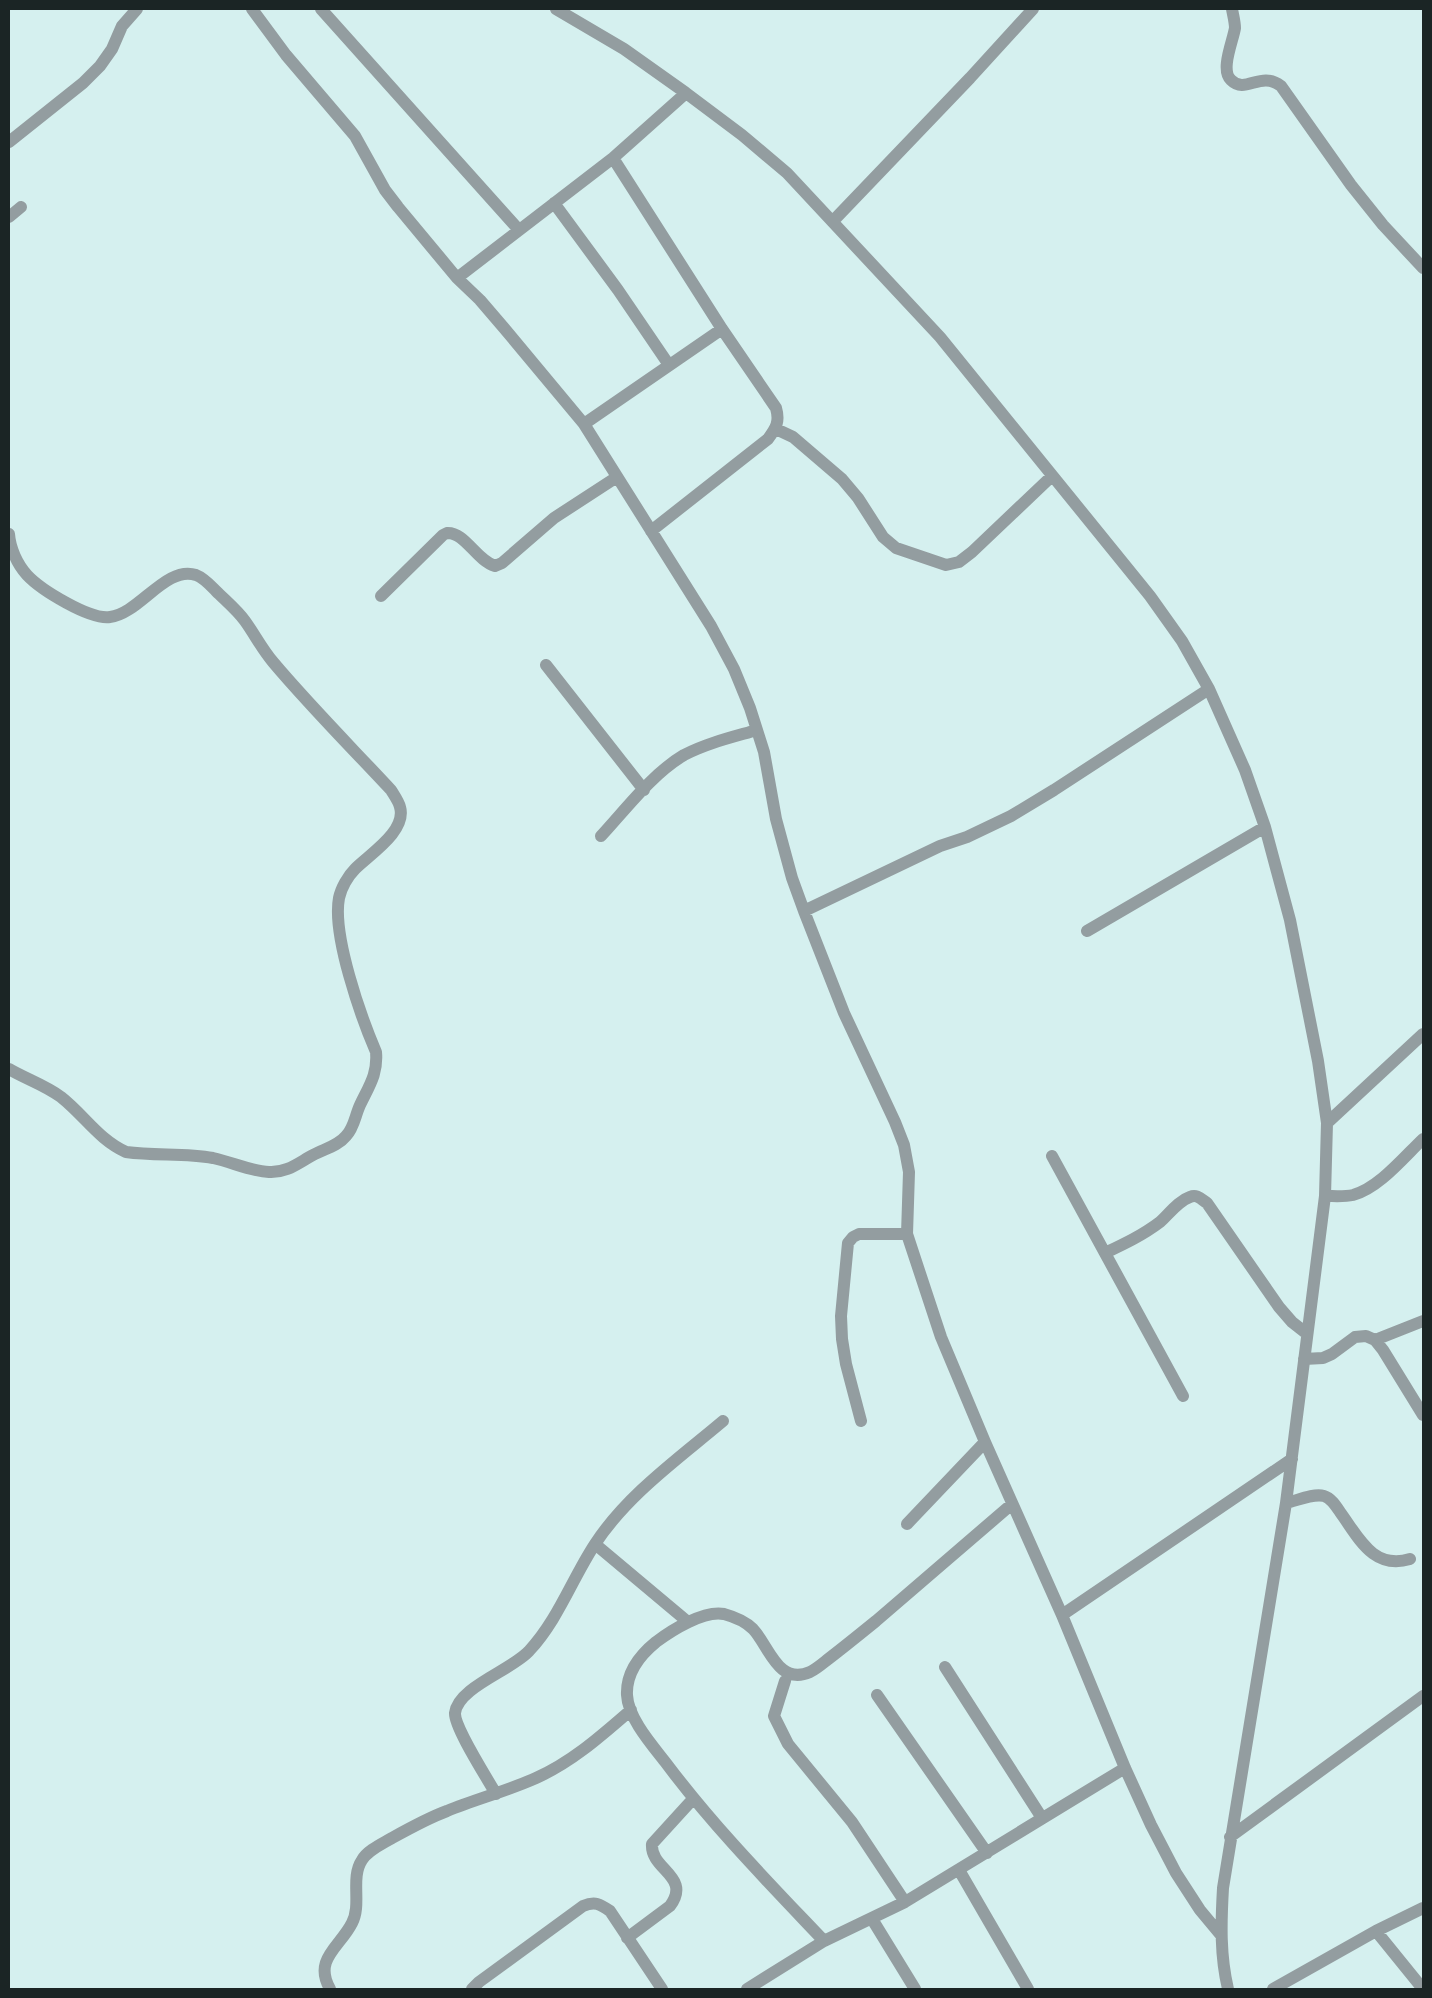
<svg xmlns="http://www.w3.org/2000/svg" width="1432" height="1998" font-family="'IBM Plex Sans',sans-serif">
<rect width="100%" height="100%" fill="#d5f0ef"/>
<g fill="none" stroke-linecap="round" stroke-linejoin="round">
<path stroke="#939da0" stroke-width="12" d="M 252,9 L 286,55 L 355,136 L 385,190 L 398,207 L 457,278 L 480,300 L 504,328 L 584,424 L 711,626 L 734,669 L 750,708 L 764,752 L 776,819 L 792,878 L 804,911 L 844,1013 L 895,1122 L 904,1145 L 909,1172 L 907,1234 L 941,1337 L 985,1442 L 1062,1615 L 1125,1768 L 1151,1825 L 1176,1873 L 1200,1910 L 1220,1934
M 321,9 L 519,230
M 556,9 L 624,49 L 686,93 L 742,135 L 787,173 L 940,337 L 1150,596 L 1182,641 L 1209,689 L 1245,770 L 1265,827 L 1290,920 L 1318,1061 L 1327,1123 L 1325,1196 L 1286,1503 L 1223,1888 C 1221,1923 1220,1955 1228,1989
M 1232,9 C 1233,15 1235,22 1235,28 C 1233,41 1220,70 1231,80 C 1246,95 1260,70 1281,86 L 1351,185 L 1383,225 L 1423,268
M 9,142 L 83,83 L 100,66 L 112,49 L 122,26 L 137,9
M 613,158 L 722,329 L 776,408 C 780,422 776,428 768,439 L 651,531
M 554,203 L 618,290 L 669,365
M 9,217 L 21,207
M 834,220 L 970,78 L 1033,9
M 457,278 L 613,158 L 686,93
M 584,424 L 722,329
M 776,429 L 793,437 L 842,479 L 858,498 L 883,537 L 896,548 L 946,565 L 959,562 L 972,552 L 1052,476
M 9,534 C 10,548 17,564 27,575 C 41,590 90,620 110,617 C 139,614 166,565 196,575 C 204,578 210,585 216,591 C 226,601 237,610 245,621 C 255,635 262,649 273,662 C 310,706 352,748 391,790 C 394,795 399,802 400,807 C 407,831 370,854 355,869 C 348,876 341,888 339,898 C 332,935 361,1017 376,1052 C 378,1074 369,1086 360,1105 C 355,1116 354,1128 346,1136 C 338,1146 324,1149 313,1155 C 298,1163 287,1173 269,1172 C 250,1171 232,1162 213,1158 C 185,1153 155,1156 126,1152 C 98,1139 85,1116 61,1097 C 45,1085 26,1079 9,1069
M 381,596 L 443,535 L 447,533 C 465,532 476,560 495,566 L 502,563 L 554,518 L 617,477
M 546,665 L 644,790
M 601,836 C 626,809 652,774 684,755 C 707,743 733,737 757,730
M 804,911 L 940,846 L 967,837 L 1011,816 L 1054,790 L 1209,689
M 1087,931 L 1265,827
M 1327,1123 L 1423,1034
M 1052,1156 L 1183,1396
M 1325,1196 C 1334,1196 1344,1197 1353,1195 C 1379,1188 1404,1157 1423,1139
M 1105,1253 C 1124,1244 1143,1235 1160,1222 C 1169,1214 1178,1201 1190,1197 C 1197,1194 1201,1199 1207,1203 L 1279,1307 L 1292,1322 L 1306,1333
M 1375,1340 L 1423,1321
M 1304,1359 L 1323,1358 L 1332,1354 L 1355,1337 L 1366,1336 L 1375,1340 L 1383,1350 L 1423,1415
M 861,1421 L 846,1364 L 842,1339 L 841,1316 L 848,1243 L 853,1237 L 859,1234 L 907,1234
M 1286,1503 C 1296,1501 1313,1493 1324,1496 C 1331,1498 1336,1506 1340,1512 C 1359,1538 1373,1570 1410,1559
M 907,1524 L 985,1442
M 595,1544 L 688,1622
M 1062,1615 L 1292,1459
M 945,1667 L 1042,1818
M 785,1681 L 774,1716 L 788,1744 L 852,1822 L 905,1902
M 877,1695 L 987,1853
M 496,1794 C 487,1778 454,1727 455,1713 C 458,1687 512,1670 529,1651 C 558,1620 572,1579 595,1544 C 627,1495 678,1459 723,1421
M 1230,1837 L 1423,1696
M 959,1870 L 1028,1989
M 872,1919 L 915,1989
M 1376,1931 L 1423,1989
M 627,1938 L 670,1906 C 692,1876 650,1870 652,1844 L 693,1799
M 824,1941 C 769,1883 714,1827 666,1763 C 652,1745 628,1718 627,1695 C 626,1673 640,1655 656,1642 C 672,1630 704,1610 724,1614 C 735,1617 745,1621 753,1629 C 769,1646 778,1686 810,1672 C 816,1669 822,1664 827,1660 C 844,1647 860,1634 876,1621 C 921,1582 967,1543 1012,1504
M 330,1989 C 313,1959 340,1947 352,1923 C 362,1904 350,1878 362,1860 C 368,1850 382,1844 392,1838 C 410,1828 428,1818 447,1811 C 476,1799 507,1791 536,1778 C 572,1762 601,1736 631,1710
M 472,1989 L 479,1982 L 583,1906 C 595,1901 600,1904 610,1911 L 662,1989
M 747,1989 L 824,1941 L 905,1902 L 1125,1768
M 1273,1989 L 1376,1931 L 1423,1908"/>
</g>
<rect width="1432" height="1998" fill="none" stroke="#1b2525" stroke-width="20"/>
</svg>
